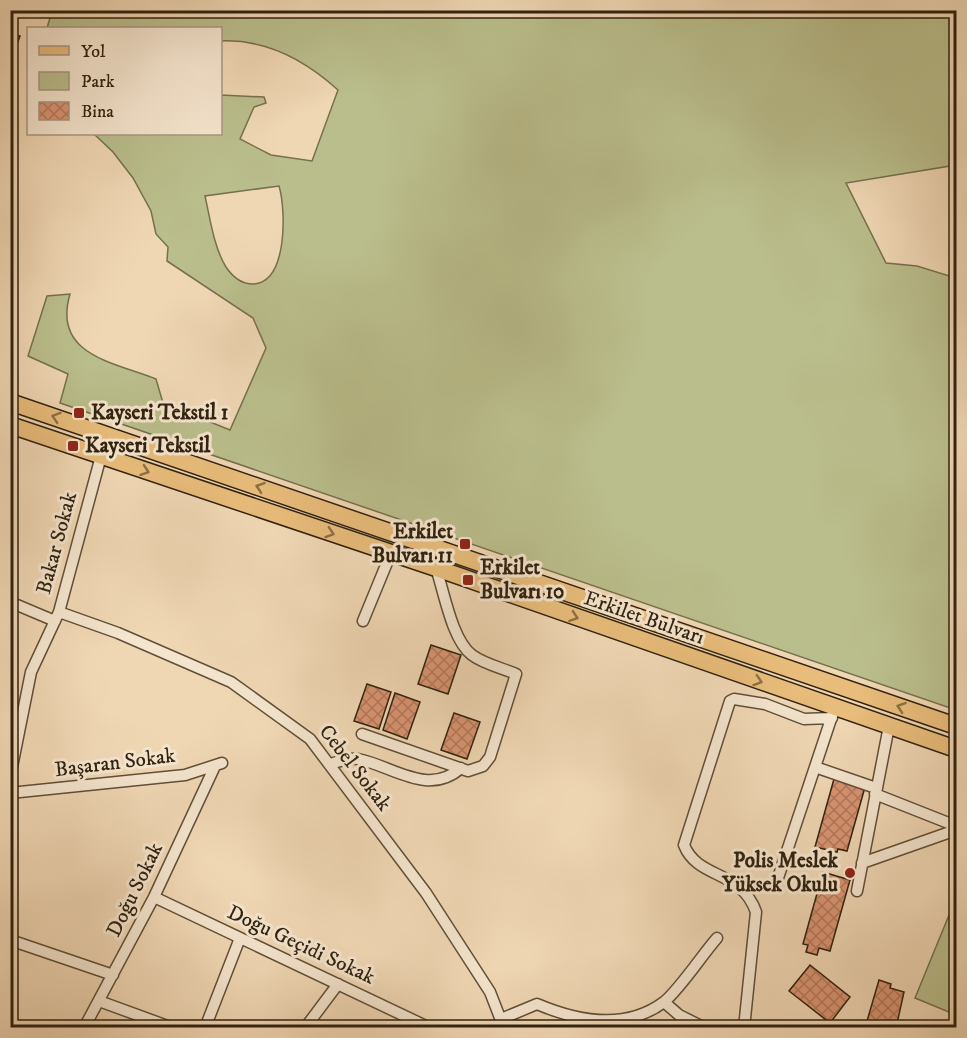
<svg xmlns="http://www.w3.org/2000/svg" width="967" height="1038" font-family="'IM FELL DW Pica',serif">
<defs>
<pattern id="building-cross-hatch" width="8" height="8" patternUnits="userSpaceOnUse" patternTransform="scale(1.5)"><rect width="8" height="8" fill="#da9472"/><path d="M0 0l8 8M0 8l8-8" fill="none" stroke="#b1785c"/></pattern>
</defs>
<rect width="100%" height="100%" fill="#f0d7b4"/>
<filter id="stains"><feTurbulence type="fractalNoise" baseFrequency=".00333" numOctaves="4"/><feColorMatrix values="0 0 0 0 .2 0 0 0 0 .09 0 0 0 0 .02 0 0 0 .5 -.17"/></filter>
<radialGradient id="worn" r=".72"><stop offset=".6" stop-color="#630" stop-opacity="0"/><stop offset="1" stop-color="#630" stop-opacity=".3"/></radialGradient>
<path fill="#babe8c" stroke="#75704e" stroke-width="1.5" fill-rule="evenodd" d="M 52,11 L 956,11 L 956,165 L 846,183 L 886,263 L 917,266 L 956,278 L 956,710 L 60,403 L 68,374 L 28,356 L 47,296 L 70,294 C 52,355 113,362 156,379 L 163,403 L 230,430 L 266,348 L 253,318 L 167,261 L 168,247 L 156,234 L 151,211 L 133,178 L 113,152 L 94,134 L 220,134 L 221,95 L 264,97 L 266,103 L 254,107 L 240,139 L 271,155 L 312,161 L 338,90 C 305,60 266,39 221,41 L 220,28 L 47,28 ZM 279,186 C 286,209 288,283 253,284 C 241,284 232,276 226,267 C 214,248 210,218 205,196 Z
M 956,898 L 956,1015 L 915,998 Z"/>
<path fill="url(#building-cross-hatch)" stroke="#30220f" stroke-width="1.5" d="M 10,33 L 20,36 L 10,64 Z
M 431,645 L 461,655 L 448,694 L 418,684 Z
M 367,684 L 391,692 L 379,729 L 354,721 Z
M 395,693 L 420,702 L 407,739 L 383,730 Z
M 454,713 L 480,722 L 467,759 L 441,750 Z
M 834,779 L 865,787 L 847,851 L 838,849 L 837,852 L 815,847 Z
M 823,872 L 850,880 L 830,951 L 819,948 L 817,955 L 806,952 L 808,945 L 803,944 Z
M 810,965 L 850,997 L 830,1023 L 789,991 Z
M 879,980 L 891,984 L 890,988 L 904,992 L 896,1028 L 865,1028 Z"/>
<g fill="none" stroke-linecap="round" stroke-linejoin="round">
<defs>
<path id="minor" d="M 10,602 L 55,621
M 59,612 L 118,633 L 231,682 L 310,739 L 426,893 L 490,992 L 504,1028
M 363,621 L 391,553
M 362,734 L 468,771 L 483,766 L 490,757 L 516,674 C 502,668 484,664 472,655 C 452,640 444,592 436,568
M 331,764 C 339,761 350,758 358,759 C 393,766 428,797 461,768
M 815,767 L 876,788
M 10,777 L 31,672 L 59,612 L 101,456
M 10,793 L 185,775 L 222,763
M 875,794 L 956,826
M 862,863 L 956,830
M 778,878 L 833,713
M 857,891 L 889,726
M 154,897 L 430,1028
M 10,940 L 113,975
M 99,1001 L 173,1028
M 664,1002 L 679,1015 L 705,1028
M 501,1019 L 537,1004 C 577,1021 625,1031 664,1002 C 680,989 702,955 717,938
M 84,1028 L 154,897 L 215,766
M 205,1028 L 240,938
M 305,1028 L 338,984
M 744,1028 L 756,912 C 741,869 698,880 684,845 L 730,701 L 734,699 L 765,704 L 804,719 L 832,718"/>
<path id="primary" d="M 10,402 L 956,726
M 10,425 L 436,568 L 956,749"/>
</defs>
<use href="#minor" stroke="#604f38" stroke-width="13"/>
<use href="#primary" stroke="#30220f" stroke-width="19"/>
<use href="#minor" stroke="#f5e5ce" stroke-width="10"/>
<use href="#primary" stroke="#e8bc7a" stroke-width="16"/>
</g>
<defs><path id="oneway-chevron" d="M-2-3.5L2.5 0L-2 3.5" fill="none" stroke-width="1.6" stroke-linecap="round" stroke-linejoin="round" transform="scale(1.5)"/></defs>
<g stroke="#8c6f44">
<use href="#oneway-chevron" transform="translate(56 417) rotate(-162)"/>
<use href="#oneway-chevron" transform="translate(145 471) rotate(19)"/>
<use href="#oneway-chevron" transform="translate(260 487) rotate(-161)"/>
<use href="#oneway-chevron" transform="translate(330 533) rotate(18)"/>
<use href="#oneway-chevron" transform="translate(574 617) rotate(19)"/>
<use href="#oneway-chevron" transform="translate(758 681) rotate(18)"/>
<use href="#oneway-chevron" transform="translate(901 707) rotate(-161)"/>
</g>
<g fill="#8f2418" stroke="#f5e5ce" stroke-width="2">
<rect x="73" y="407" width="12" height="12" rx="3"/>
<rect x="67" y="440" width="12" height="12" rx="3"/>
<rect x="459" y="538" width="12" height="12" rx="3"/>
<rect x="462" y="574" width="12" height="12" rx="3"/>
<circle cx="850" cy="873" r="6"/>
</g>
<g text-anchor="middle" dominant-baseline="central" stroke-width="6" stroke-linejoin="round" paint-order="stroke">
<g font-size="21" font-weight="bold" fill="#30220f" stroke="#f5e5ce" text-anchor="start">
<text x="91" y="413">Kayseri Tekstil 1</text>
<text x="85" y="446">Kayseri Tekstil</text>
<text x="453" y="532" text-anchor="end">Erkilet<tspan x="453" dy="24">Bulvarı 11</tspan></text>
<text x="480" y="568">Erkilet<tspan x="480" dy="24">Bulvarı 10</tspan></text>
<text x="838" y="861" text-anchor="end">Polis Meslek<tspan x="838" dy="24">Yüksek Okulu</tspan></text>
</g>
<g font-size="21" fill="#30220f" stroke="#f5e5ce">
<text transform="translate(57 543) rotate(-75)">Bakar Sokak</text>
<text transform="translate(644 618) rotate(19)">Erkilet Bulvarı</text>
<text transform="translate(115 763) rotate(-7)">Başaran Sokak</text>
<text transform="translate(355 768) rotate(52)">Cebel Sokak</text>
<text transform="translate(135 890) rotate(-64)">Doğu Sokak</text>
<text transform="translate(301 945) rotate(25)">Doğu Geçidi Sokak</text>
</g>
</g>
<rect width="967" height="1038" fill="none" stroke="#f0d7b4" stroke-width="36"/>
<rect x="12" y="12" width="943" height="1014" fill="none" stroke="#30220f" stroke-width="3"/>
<rect x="18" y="18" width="931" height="1002" fill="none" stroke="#30220f" stroke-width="1.5"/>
<rect x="27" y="27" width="195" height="108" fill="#f5e5ce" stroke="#a69782" stroke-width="1.5"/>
<rect x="39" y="46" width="30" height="9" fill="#e8bc7a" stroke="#a69782" stroke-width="1.5"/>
<text x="81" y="57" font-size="18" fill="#30220f">Yol</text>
<rect x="39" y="72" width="30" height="18" fill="#babe8c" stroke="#a69782" stroke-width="1.5"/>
<text x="81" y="87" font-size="18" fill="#30220f">Park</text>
<rect x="39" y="102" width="30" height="18" fill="url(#building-cross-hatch)" stroke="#a69782" stroke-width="1.5"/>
<text x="81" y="117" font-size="18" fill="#30220f">Bina</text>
<rect width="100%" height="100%" filter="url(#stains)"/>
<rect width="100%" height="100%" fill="url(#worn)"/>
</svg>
